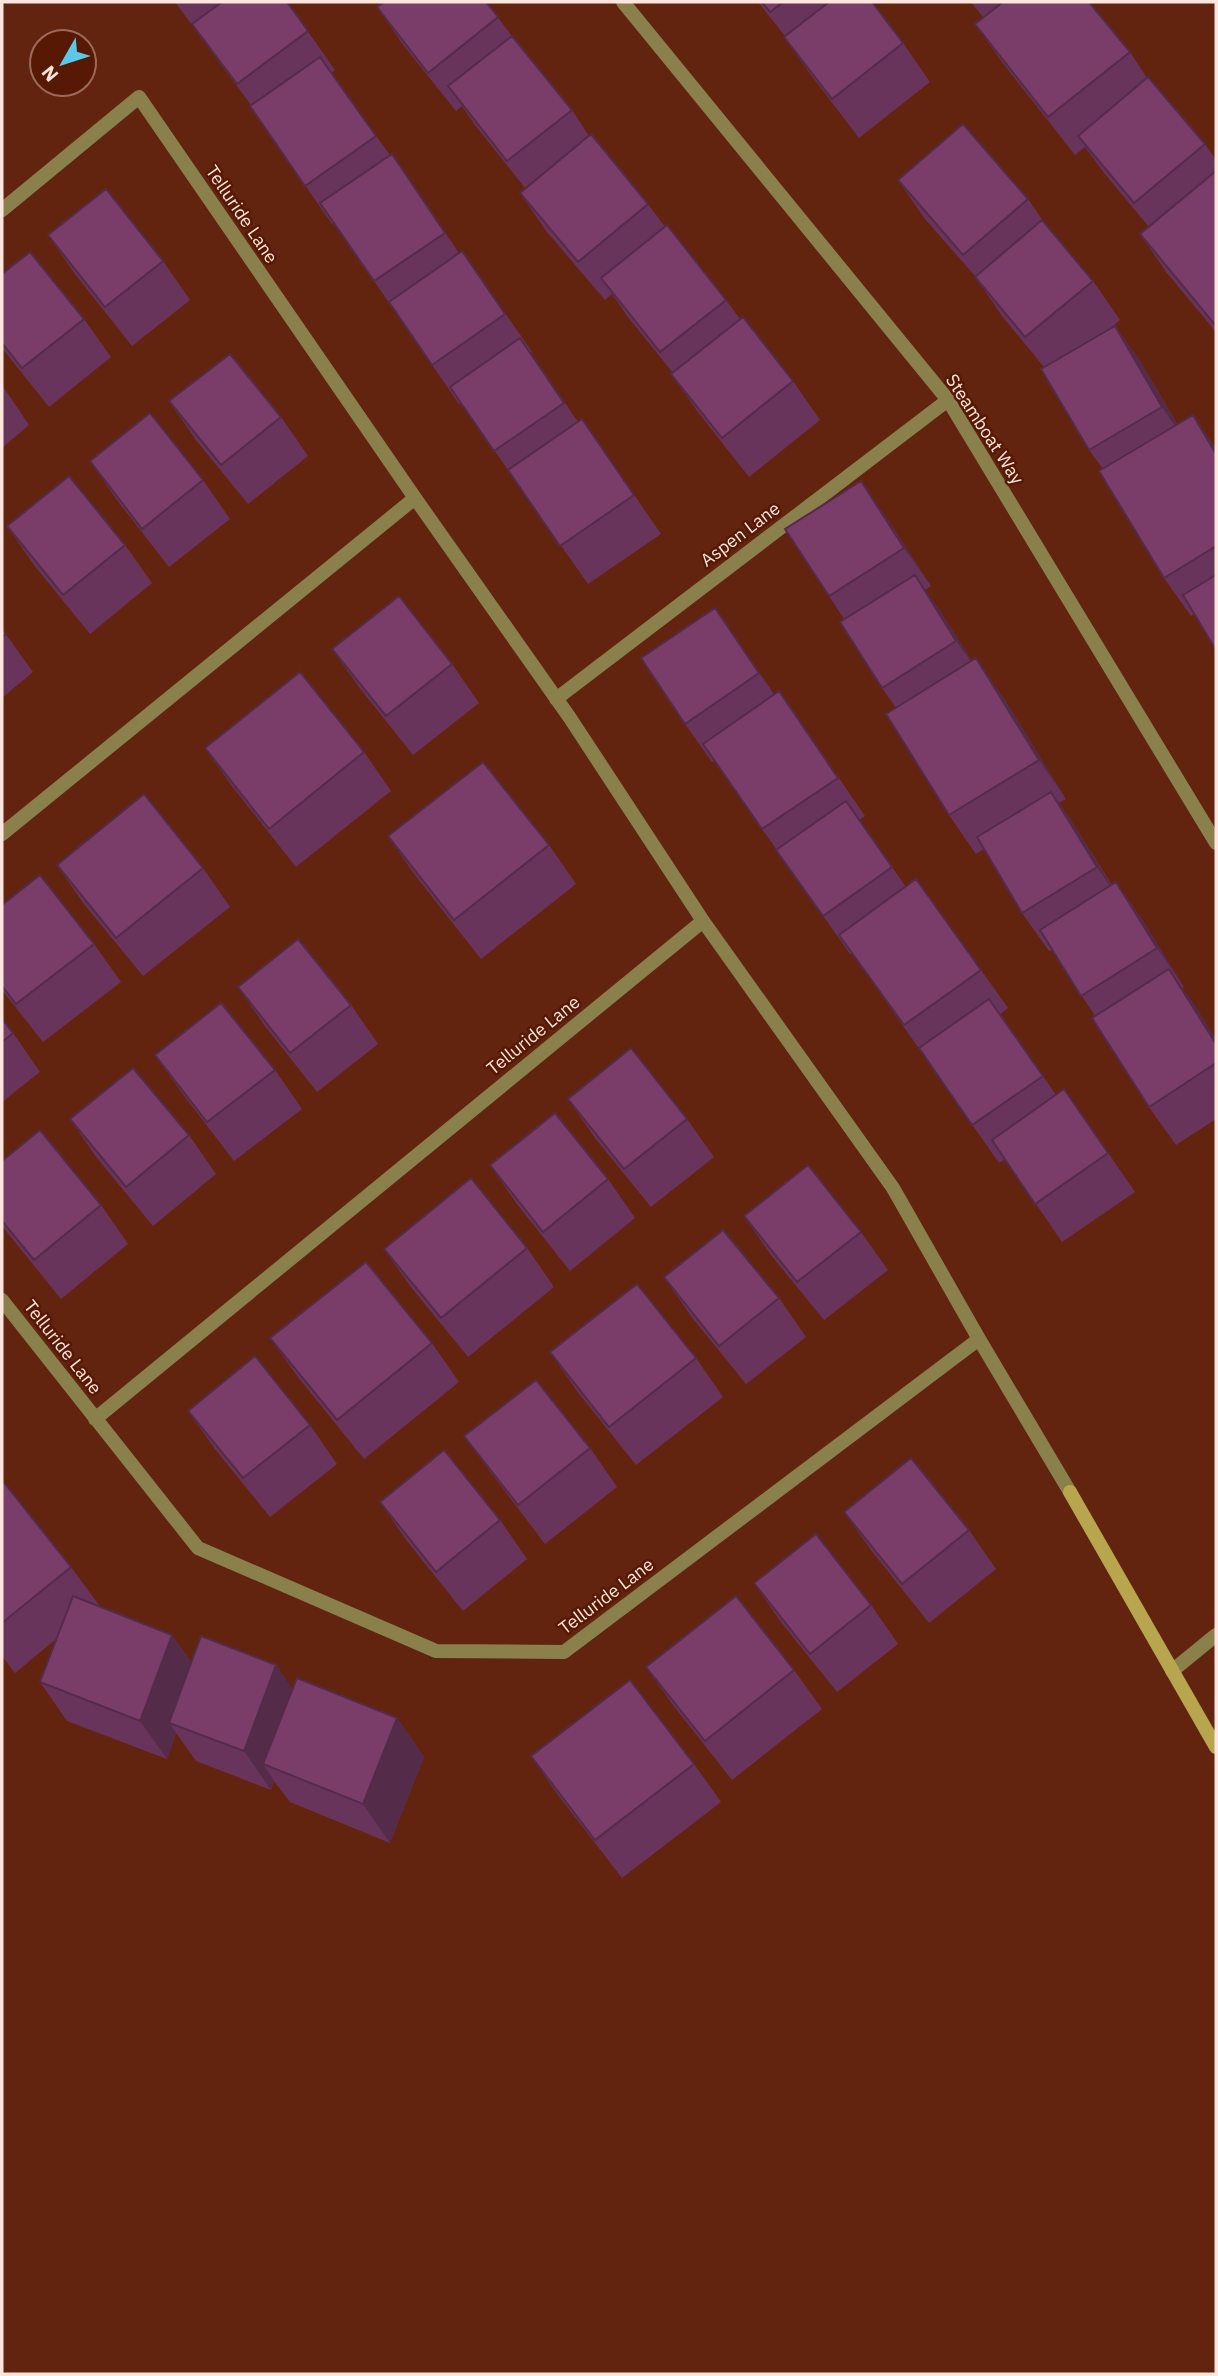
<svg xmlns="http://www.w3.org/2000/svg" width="1218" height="2376" font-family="'IBM Plex Sans',sans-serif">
<rect width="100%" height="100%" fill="#63240f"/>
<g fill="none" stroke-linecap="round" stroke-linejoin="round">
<path stroke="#8a804b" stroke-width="14" d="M 1172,1671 L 1216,1635"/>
<path stroke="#8a804b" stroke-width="14" d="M 623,2 L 948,400 L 1216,843
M 2,210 L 139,97 L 415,498 L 570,718 L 703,921 L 893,1188 L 979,1339 L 1070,1492
M 556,699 L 948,400
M 2,834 L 415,498
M 2,1300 L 198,1548 L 436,1651 L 564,1652 L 979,1339
M 95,1419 L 703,921"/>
<path stroke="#b7a64d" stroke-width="14" d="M 1070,1492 L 1216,1747"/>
</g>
<path fill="#69345b" d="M 175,2 L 287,2 L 335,70 L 331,73 L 390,155 L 419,193 L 459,253 L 462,251 L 532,352 L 531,353 L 578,422 L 609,458 L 661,534 L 588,584 L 461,403 L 459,404 L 334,223 L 332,224 L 250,106 L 251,105 Z
M 378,2 L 486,2 L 512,36 L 572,110 L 589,136 L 648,204 L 665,227 L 726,300 L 740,319 L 793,381 L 820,420 L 749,477 L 698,412 L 671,374 L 673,373 L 628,317 L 612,294 L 605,300 L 547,232 L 520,193 L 526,189 L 475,125 L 462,106 L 456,111 L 404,46 L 377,7 L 380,4 Z
M 758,2 L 872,2 L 903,43 L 930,82 L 859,138 L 811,75 L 784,37 L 785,36 Z
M 971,2 L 1089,2 L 1130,52 L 1147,78 L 1205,144 L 1216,160 L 1216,332 L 1167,273 L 1140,234 L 1149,227 L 1105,174 L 1085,147 L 1075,155 L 1002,62 L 975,24 L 983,17 Z
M 898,180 L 1028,199 L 1043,221 L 1093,281 L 1120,320 L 1108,330 L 1115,326 L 1142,364 L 1177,424 L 1193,415 L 1216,449 L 1216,650 L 1194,614 L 1191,616 L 1164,578 L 1103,469 L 1089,450 L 1044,367 L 1002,316 L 975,276 L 925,219 Z
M 48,235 L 163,261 L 190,300 L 132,346 L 75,274 Z
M 2,274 L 84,319 L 111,357 L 49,407 L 2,348 Z
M 2,385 L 29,425 L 2,448 Z
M 169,401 L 281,417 L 308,456 L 248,504 L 196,440 Z
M 90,461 L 203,480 L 230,519 L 169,567 L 117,500 Z
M 888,520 L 931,586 L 925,590 L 942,614 L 972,661 L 1003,697 L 1066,799 L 1059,803 L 1078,831 L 1112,885 L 1116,882 L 1143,921 L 1184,987 L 1182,988 L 1216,1040 L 1216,1119 L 1176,1145 L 1149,1107 L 1095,1016 L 1052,950 L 1049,951 L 1022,913 L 984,849 L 976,854 L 949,815 L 896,708 L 882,688 L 844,619 L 829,596 Z
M 7,526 L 125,545 L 152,583 L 90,634 L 34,565 Z
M 715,608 L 774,694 L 806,730 L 865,816 L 859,820 L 906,887 L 981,970 L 1008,1008 L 1000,1014 L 1056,1095 L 1064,1089 L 1135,1192 L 1062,1242 L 1005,1159 L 999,1163 L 852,953 L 850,954 L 714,761 L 712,762 L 685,724 Z
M 2,629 L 33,672 L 2,698 Z
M 332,649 L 452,664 L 479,703 L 413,755 L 359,687 Z
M 205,748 L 364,752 L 391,791 L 296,867 L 232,786 Z
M 388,836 L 549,845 L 576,884 L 481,959 L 415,875 Z
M 57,865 L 203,868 L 230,907 L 143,976 L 84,904 Z
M 2,905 L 94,944 L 121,982 L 43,1042 L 2,990 Z
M 238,987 L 351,1005 L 378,1044 L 317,1092 L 265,1026 Z
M 2,1019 L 13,1033 L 40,1072 L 2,1102 Z
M 155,1055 L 275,1070 L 302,1109 L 234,1161 L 182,1093 Z
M 568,1099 L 687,1119 L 714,1157 L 651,1207 L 595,1138 Z
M 70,1119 L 189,1135 L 216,1174 L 153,1226 L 97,1158 Z
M 2,1161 L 101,1205 L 128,1244 L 61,1299 L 2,1226 Z
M 490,1165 L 608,1179 L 635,1218 L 570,1271 L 517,1204 Z
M 744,1216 L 861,1232 L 888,1270 L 824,1320 L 771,1255 Z
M 527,1248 L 554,1287 L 468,1357 L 411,1287 L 384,1249 Z
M 664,1277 L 779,1298 L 806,1337 L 746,1384 L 691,1316 Z
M 270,1338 L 432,1343 L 459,1382 L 364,1459 L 298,1377 Z
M 550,1352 L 696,1358 L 723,1397 L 636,1465 L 577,1391 Z
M 188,1411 L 310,1425 L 337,1464 L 270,1517 L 215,1449 Z
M 464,1436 L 590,1448 L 617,1487 L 545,1544 L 492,1474 Z
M 2,1480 L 71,1567 L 99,1605 L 98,1606 L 172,1635 L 191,1662 L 276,1665 L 292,1689 L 397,1718 L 424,1757 L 390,1843 L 290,1802 L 274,1781 L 271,1790 L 196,1761 L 176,1733 L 167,1759 L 67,1721 L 40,1682 L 56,1639 L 15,1673 L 2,1656 Z
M 380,1502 L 500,1520 L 527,1559 L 463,1611 L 407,1541 Z
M 844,1512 L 969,1530 L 996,1569 L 929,1623 L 871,1550 Z
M 754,1583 L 871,1605 L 898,1644 L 837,1692 L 781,1622 Z
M 646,1667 L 794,1670 L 822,1709 L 732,1780 L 673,1705 Z
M 531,1756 L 694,1764 L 721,1802 L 622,1878 L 558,1795 Z"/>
<path fill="#552b4a" d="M 392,154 L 419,193 L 472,272 L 445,233 Z
M 1115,326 L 1142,364 L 1189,446 L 1162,407 Z
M 1193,415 L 1216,449 L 1216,454 Z
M 861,481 L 888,520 L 931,586 L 904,548 Z
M 915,575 L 942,614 L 983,679 L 956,641 Z
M 715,608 L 742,647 L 786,712 L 759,673 Z
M 976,658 L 1003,697 L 1066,799 L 1039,760 Z
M 1051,792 L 1078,831 L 1124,906 L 1097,867 Z
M 1116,882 L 1143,921 L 1184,987 L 1157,948 Z
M 1169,969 L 1196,1007 L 1216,1040 L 1216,1044 Z
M 172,1635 L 199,1673 L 169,1723 L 176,1733 L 167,1759 L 140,1721 Z
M 276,1665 L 303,1704 L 263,1764 L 274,1781 L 271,1790 L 244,1751 Z
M 397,1718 L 424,1757 L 390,1843 L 363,1804 Z"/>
<path fill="#7a3d6a" stroke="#552b4a" stroke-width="2" d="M 222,2 L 287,2 L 308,31 L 237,84 L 192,24 Z
M 384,2 L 486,2 L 498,17 L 428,73 L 377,7 Z
M 762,2 L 783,2 L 770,12 Z
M 829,2 L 872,2 L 903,43 L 832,99 L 784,37 Z
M 1003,2 L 1089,2 L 1130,52 L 1048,117 L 975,24 Z
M 512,36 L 572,110 L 507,161 L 448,86 Z
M 320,57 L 376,136 L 305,186 L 250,106 Z
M 1148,77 L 1205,144 L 1134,203 L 1078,136 Z
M 963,124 L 1028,199 L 963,255 L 898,180 Z
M 591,134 L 648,204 L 578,262 L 520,193 Z
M 392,154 L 445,233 L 374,281 L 320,203 Z
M 1216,171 L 1216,326 L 1140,234 Z
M 106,189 L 163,261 L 105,307 L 48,235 Z
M 1042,220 L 1093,281 L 1025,337 L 975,277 Z
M 667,225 L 726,300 L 660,352 L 601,278 Z
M 462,251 L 505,314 L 432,365 L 389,302 Z
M 30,252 L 84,319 L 22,368 L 2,343 L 2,274 Z
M 743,317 L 793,381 L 722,438 L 671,374 Z
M 1115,326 L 1162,407 L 1089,450 L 1041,369 Z
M 520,338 L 564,403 L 494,451 L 450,387 Z
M 230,354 L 281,417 L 221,465 L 169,401 Z
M 150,413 L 203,480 L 142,529 L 90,461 Z
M 1193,415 L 1216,454 L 1216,546 L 1164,578 L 1099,471 Z
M 582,419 L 634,495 L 560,546 L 508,470 Z
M 69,476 L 125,545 L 63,595 L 7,526 Z
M 861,481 L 904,548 L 829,596 L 785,529 Z
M 915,575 L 956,641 L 882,688 L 840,622 Z
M 1216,575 L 1216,650 L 1183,595 Z
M 399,596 L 452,664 L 386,716 L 332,649 Z
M 715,608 L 759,673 L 685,724 L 641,658 Z
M 2,629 L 6,634 L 2,637 Z
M 976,658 L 1039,760 L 949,815 L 886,714 Z
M 300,672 L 364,752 L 269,829 L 205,748 Z
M 779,691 L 838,778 L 762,829 L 703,744 Z
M 483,762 L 549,845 L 454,920 L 388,836 Z
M 1051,792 L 1097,867 L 1022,913 L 977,837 Z
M 144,794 L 203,868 L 116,938 L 57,865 Z
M 846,801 L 892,867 L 823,916 L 776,850 Z
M 40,875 L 94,944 L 16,1004 L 2,986 L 2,905 Z
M 916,879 L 981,970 L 904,1025 L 839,935 Z
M 1116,882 L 1157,948 L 1081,996 L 1040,930 Z
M 298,939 L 351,1005 L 290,1053 L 238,987 Z
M 1169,969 L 1216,1044 L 1216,1063 L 1149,1107 L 1092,1018 Z
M 989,999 L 1043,1076 L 972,1125 L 919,1048 Z
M 221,1003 L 275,1070 L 207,1122 L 155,1055 Z
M 2,1019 L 13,1033 L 2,1042 Z
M 631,1048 L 687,1119 L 624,1169 L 568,1099 Z
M 133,1068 L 189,1135 L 126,1187 L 70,1119 Z
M 1064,1089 L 1108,1153 L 1035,1204 L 992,1140 Z
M 555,1113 L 608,1179 L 543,1232 L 490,1165 Z
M 40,1130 L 101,1205 L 34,1260 L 2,1221 L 2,1161 Z
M 808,1165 L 861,1232 L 797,1282 L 744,1216 Z
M 471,1178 L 527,1248 L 441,1318 L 384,1249 Z
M 723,1230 L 779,1298 L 719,1346 L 664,1277 Z
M 366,1262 L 432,1343 L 337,1420 L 270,1338 Z
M 637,1284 L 696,1358 L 609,1427 L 550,1352 Z
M 255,1356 L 310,1425 L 243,1478 L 188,1411 Z
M 536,1380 L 590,1448 L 518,1505 L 464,1436 Z
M 444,1450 L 500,1520 L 436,1572 L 380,1502 Z
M 911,1458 L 969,1530 L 902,1584 L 844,1512 Z
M 2,1480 L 71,1567 L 2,1623 Z
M 816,1534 L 871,1605 L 810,1654 L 754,1583 Z
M 73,1596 L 172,1635 L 140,1721 L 40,1682 Z
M 736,1596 L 794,1670 L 705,1741 L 646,1667 Z
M 201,1636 L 276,1665 L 244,1751 L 169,1723 Z
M 297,1678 L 397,1718 L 363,1804 L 263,1764 Z
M 630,1680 L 694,1764 L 595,1840 L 531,1756 Z"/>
<g text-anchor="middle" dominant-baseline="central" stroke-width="5" stroke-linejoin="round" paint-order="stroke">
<g font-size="18" fill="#fee6de" stroke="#571903">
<text transform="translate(242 214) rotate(56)">Telluride Lane</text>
<text transform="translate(985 429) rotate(57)">Steamboat Way</text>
<text transform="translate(740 534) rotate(-37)">Aspen Lane</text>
<text transform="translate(533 1035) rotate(-39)">Telluride Lane</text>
<text transform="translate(63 1347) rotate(52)">Telluride Lane</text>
<text transform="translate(606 1596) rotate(-37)">Telluride Lane</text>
</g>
</g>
<rect width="1218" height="2376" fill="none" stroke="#fee6de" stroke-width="7"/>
<g transform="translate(63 63) rotate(231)"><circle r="33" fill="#571903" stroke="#9a6b5b" stroke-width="2"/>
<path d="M0-5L12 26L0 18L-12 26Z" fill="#5ac8e6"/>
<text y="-10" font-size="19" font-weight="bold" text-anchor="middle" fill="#fee6de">N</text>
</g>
</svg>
